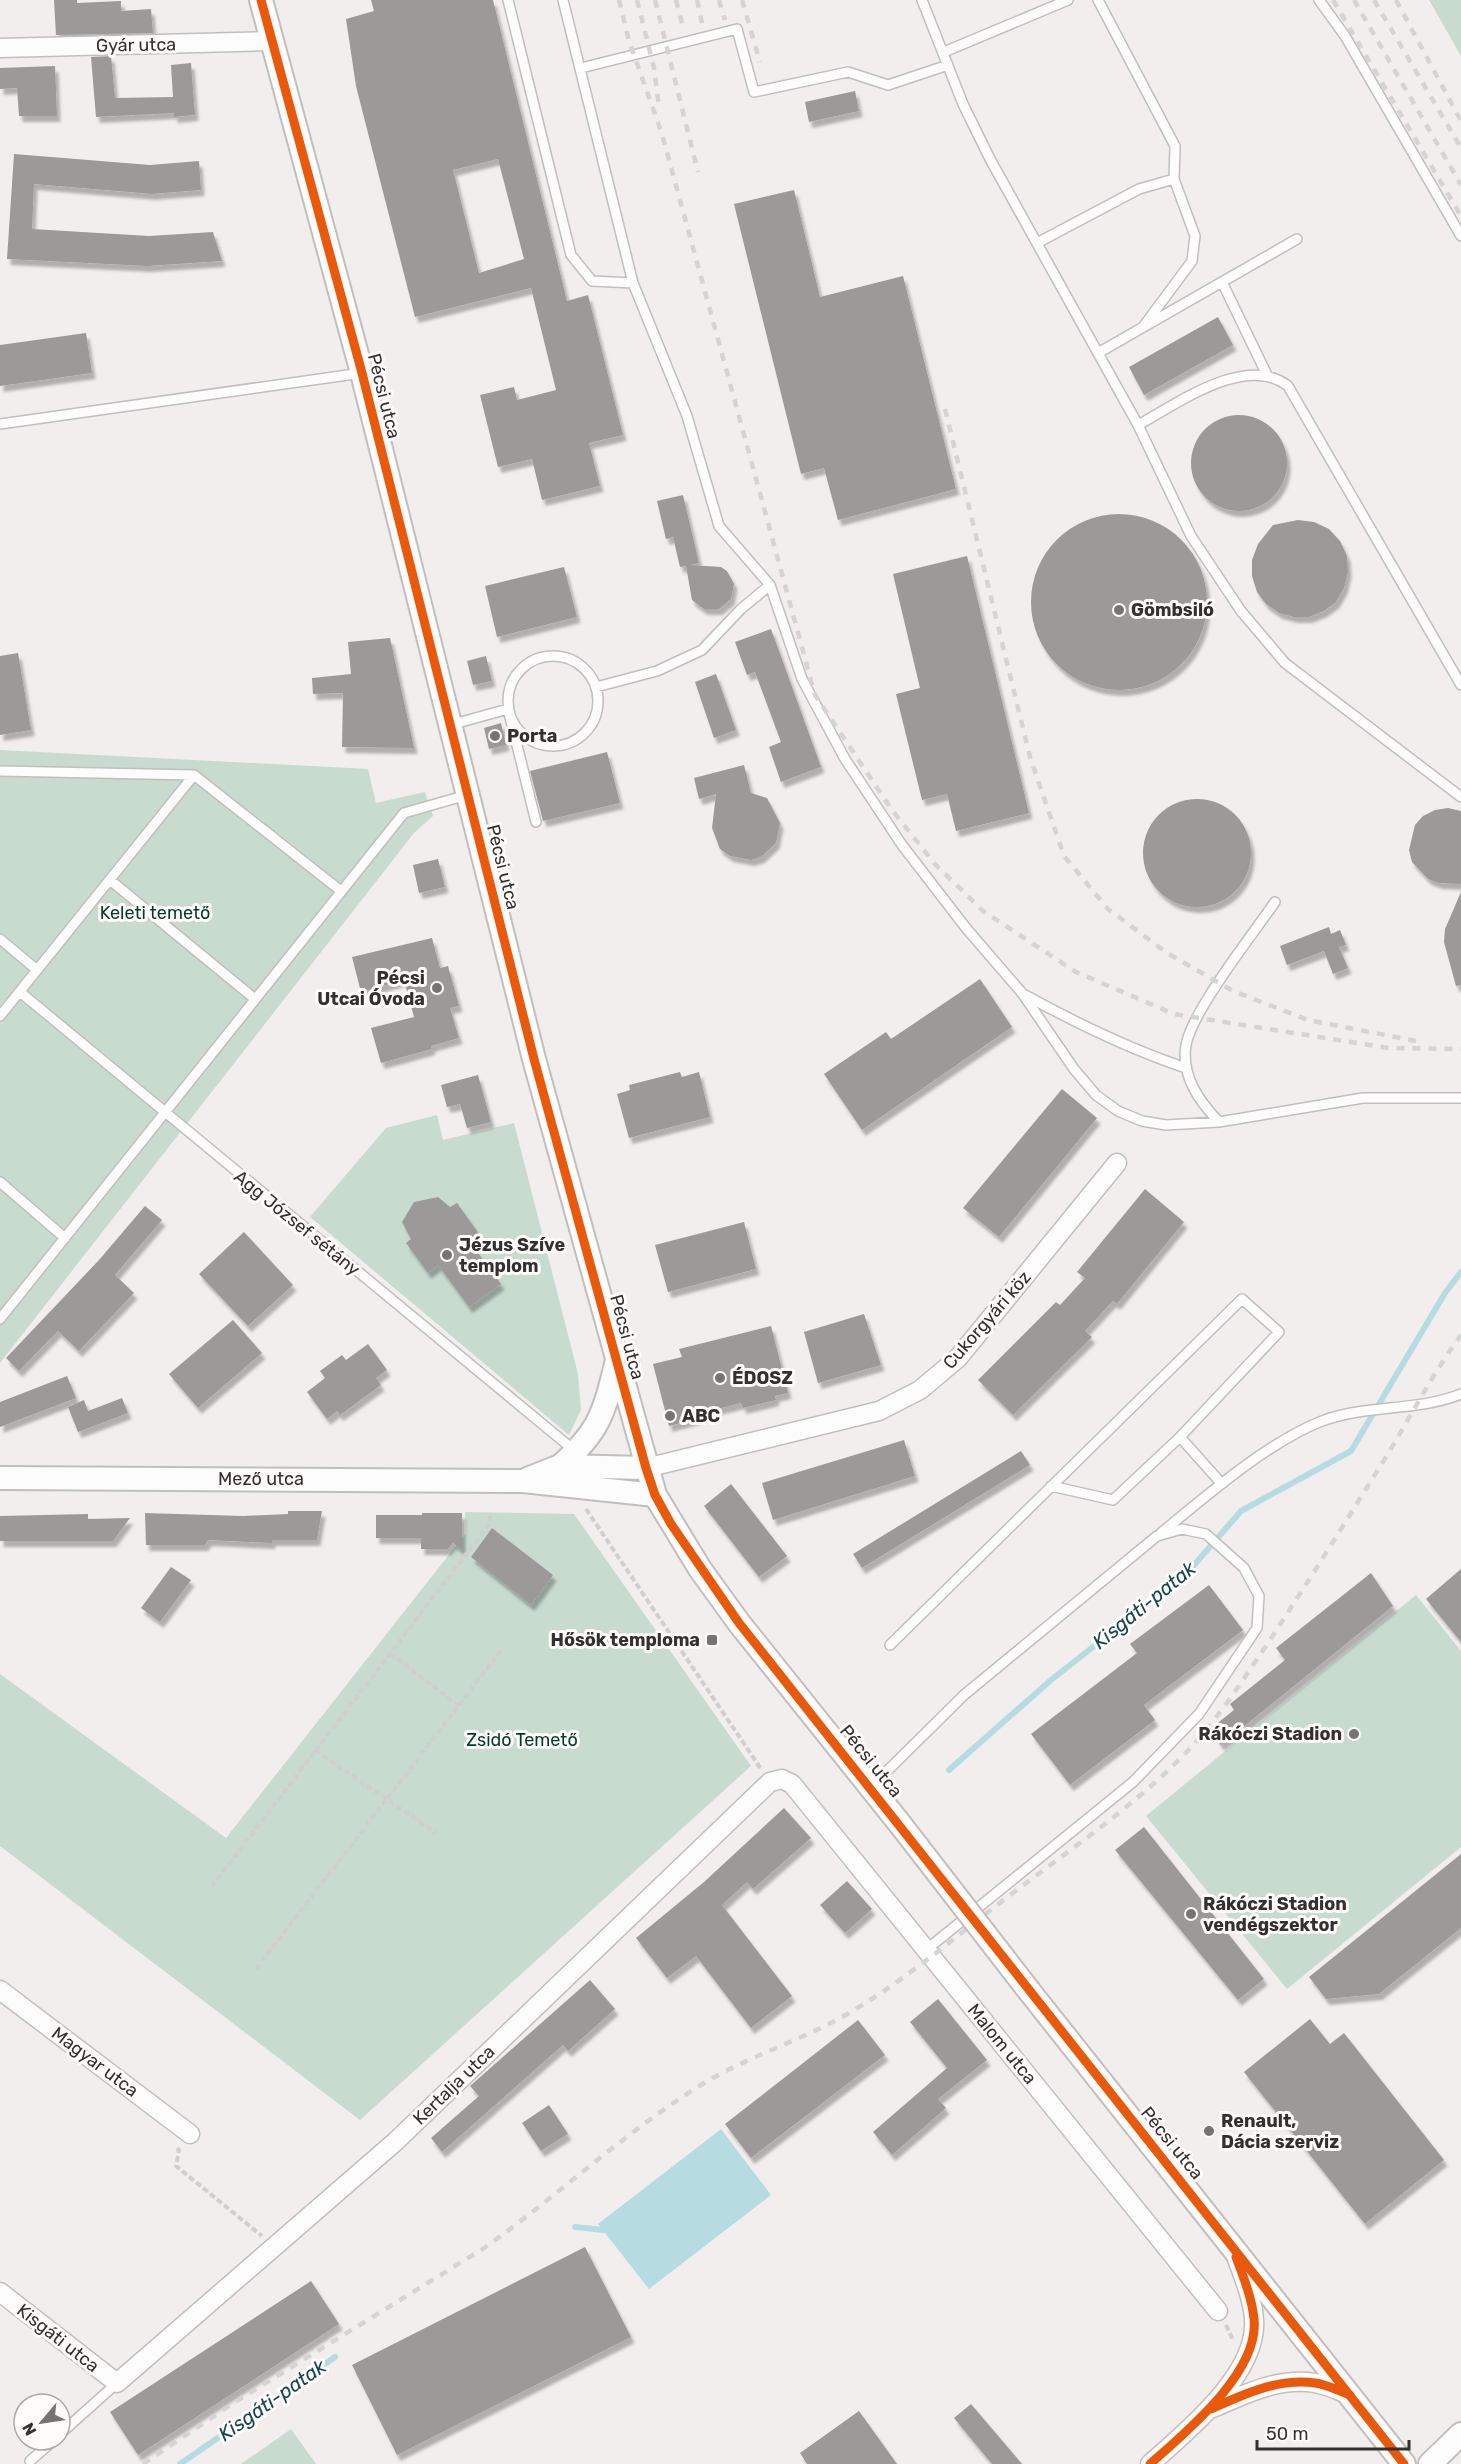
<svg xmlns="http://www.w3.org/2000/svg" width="1461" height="2464" font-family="Rubik,sans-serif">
<defs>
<filter id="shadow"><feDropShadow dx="3.5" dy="6" stdDeviation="1.5" flood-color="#0004"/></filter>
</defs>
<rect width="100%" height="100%" fill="#f1eeed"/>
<path fill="#c7dbcf" d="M 1429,0 L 1461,0 L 1461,56 Z
M 0,750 L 368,769 L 376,803 L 425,792 L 433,816 L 414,833 L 0,1363 Z
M 437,1115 L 443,1140 L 514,1123 L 578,1374 L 581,1410 L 569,1435 L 310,1217 L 386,1128 Z
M 465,1512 L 574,1514 L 751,1766 L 360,2120 L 0,1846 L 0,1674 L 226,1838 L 466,1533 Z
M 1416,1595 L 1461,1651 L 1461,1847 L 1287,1989 L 1146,1816 Z
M 291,2429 L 316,2464 L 241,2464 Z"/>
<path fill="#b6dce1" d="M 721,2129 L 771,2195 L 649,2289 L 598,2224 Z"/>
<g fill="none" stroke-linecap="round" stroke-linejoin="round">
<path stroke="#b6dce1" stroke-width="6" d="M 949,1770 L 1051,1680 L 1188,1572 L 1241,1511 L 1351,1451 L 1445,1293 L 1461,1272
M 575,2227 L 603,2230
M 180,2464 L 335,2357"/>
</g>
<path fill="#9c9a99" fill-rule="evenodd" filter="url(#shadow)" d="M 54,0 L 77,0 L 77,3 L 121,1 L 121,11 L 151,9 L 153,33 L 56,35 Z
M 371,0 L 493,0 L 567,301 L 588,295 L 623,435 L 589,443 L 600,486 L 542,500 L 532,459 L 498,467 L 480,395 L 514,387 L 517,400 L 556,390 L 531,288 L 415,317 L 356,86 L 346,19 L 374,11 ZM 498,159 L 524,259 L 479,273 L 453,170 Z
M 111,56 L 115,98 L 173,97 L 171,65 L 191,63 L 195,115 L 174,117 L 174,113 L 96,117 L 91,57 Z
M 55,66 L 57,116 L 19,116 L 17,88 L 0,89 L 0,68 Z
M 855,91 L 859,111 L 809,122 L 805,102 Z
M 14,154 L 150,165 L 199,161 L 201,190 L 152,194 L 34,184 L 32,229 L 149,236 L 213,232 L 222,261 L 147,266 L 7,259 Z
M 794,190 L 820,297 L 903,276 L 956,489 L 838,520 L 824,468 L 801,474 L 734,204 Z
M 1218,317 L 1233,345 L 1144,395 L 1129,367 Z
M 86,333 L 92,373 L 0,386 L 0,345 Z
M1191 463a48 48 0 1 1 96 0a48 48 0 1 1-96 0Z
M 683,495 L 699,563 L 690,565 L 721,567 L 727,571 L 734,584 L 731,599 L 719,609 L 704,609 L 692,600 L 686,566 L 680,567 L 673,537 L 666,539 L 657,501 Z
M1031 602a88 88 0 1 1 176 0a88 88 0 1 1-176 0Z
M 1298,520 L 1314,522 L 1329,529 L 1340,541 L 1347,556 L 1348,572 L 1344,588 L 1336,602 L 1324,611 L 1309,617 L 1294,617 L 1279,613 L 1266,604 L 1257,592 L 1252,576 L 1252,560 L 1258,544 L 1273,525 Z
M 967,556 L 1029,813 L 956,831 L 947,794 L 922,800 L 896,694 L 920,688 L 893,574 Z
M 564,567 L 577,617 L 497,637 L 485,586 Z
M 771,629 L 821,767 L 781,782 L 769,747 L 781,742 L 755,672 L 747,675 L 735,642 Z
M 390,638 L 414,748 L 342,747 L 343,693 L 313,694 L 312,678 L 351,674 L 348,642 Z
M 18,653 L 31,730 L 0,735 L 0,656 Z
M 486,656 L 492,681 L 473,685 L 467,661 Z
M 716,674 L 736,730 L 714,738 L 695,682 Z
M 501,723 L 506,745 L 489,749 L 484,728 Z
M 607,752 L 620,803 L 543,821 L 530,771 Z
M 744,765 L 751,793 L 767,798 L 780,823 L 776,843 L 761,857 L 751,860 L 730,856 L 720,849 L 712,828 L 716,794 L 699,799 L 694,778 Z
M1143 853a54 54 0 1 1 108 0a54 54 0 1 1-108 0Z
M 1448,808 L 1461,811 L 1461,884 L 1439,883 L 1428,879 L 1412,862 L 1409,850 L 1415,825 L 1423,816 L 1435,810 Z
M 438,859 L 445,887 L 419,893 L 413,865 Z
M 1461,892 L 1461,985 L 1456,986 L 1444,942 L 1445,929 Z
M 1329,927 L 1331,934 L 1340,930 L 1346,945 L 1339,947 L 1348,968 L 1333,974 L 1324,951 L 1287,965 L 1280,946 Z
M 432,938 L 440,968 L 448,966 L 459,1006 L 450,1008 L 459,1038 L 431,1046 L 432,1049 L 381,1063 L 371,1028 L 414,1017 L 404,980 L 361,992 L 352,957 Z
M 980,979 L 1012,1027 L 862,1130 L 824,1074 L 886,1032 L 891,1039 Z
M 680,1072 L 682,1077 L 699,1072 L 710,1117 L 629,1138 L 617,1094 L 630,1090 L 629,1085 Z
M 478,1075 L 491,1122 L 467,1128 L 460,1104 L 447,1107 L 441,1085 Z
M 1062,1089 L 1097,1118 L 999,1237 L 963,1208 Z
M 1145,1189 L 1184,1222 L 1117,1304 L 1113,1301 L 1085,1331 L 1092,1337 L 1013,1415 L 978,1380 L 1056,1302 L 1060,1305 L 1085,1278 L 1077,1272 Z
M 438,1197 L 450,1207 L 457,1203 L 482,1238 L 472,1245 L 501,1284 L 469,1307 L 438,1265 L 428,1273 L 406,1243 L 411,1239 L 402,1222 L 414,1202 Z
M 145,1206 L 162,1220 L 115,1275 L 134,1293 L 79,1351 L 58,1331 L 19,1371 L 6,1358 L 99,1260 Z
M 744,1222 L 756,1269 L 668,1292 L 655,1245 Z
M 244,1232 L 293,1285 L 248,1326 L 199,1274 Z
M 864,1314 L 881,1365 L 818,1383 L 804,1332 Z
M 233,1320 L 262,1353 L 198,1408 L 169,1374 Z
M 771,1326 L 788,1393 L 775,1396 L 776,1400 L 743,1408 L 741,1403 L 698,1414 L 699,1418 L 669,1426 L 653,1364 L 682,1357 L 679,1349 Z
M 368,1344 L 387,1370 L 376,1378 L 381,1385 L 340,1415 L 337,1411 L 327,1419 L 307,1392 L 325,1378 L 320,1371 L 342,1355 L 346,1360 Z
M 67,1376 L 76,1398 L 0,1427 L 0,1402 Z
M 122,1398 L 128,1413 L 78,1432 L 68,1407 L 84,1400 L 88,1411 Z
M 904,1440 L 915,1476 L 773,1520 L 762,1483 Z
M 1021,1451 L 1030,1465 L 862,1568 L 853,1554 Z
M 731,1484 L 787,1556 L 759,1577 L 704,1506 Z
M 288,1511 L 322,1511 L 317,1540 L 272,1540 L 272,1543 L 208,1540 L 205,1545 L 146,1545 L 145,1513 L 243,1516 L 288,1514 Z
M 422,1513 L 462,1513 L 462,1550 L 453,1543 L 448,1549 L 421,1549 L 421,1538 L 376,1538 L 376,1515 L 422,1515 Z
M 88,1514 L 88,1519 L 130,1518 L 113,1541 L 0,1541 L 0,1516 Z
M 492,1528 L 553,1575 L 531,1605 L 471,1557 Z
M 171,1567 L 191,1580 L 160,1622 L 141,1608 Z
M 1461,1569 L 1461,1642 L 1426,1599 Z
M 1371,1573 L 1393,1606 L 1221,1745 L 1210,1729 L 1234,1710 L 1230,1704 L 1285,1660 L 1276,1648 Z
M 1209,1585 L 1243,1630 L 1144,1705 L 1155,1720 L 1070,1785 L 1031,1734 L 1137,1653 L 1130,1644 Z
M 784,1808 L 811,1838 L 753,1889 L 747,1882 L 722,1905 L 792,1996 L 751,2028 L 696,1956 L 667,1978 L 636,1938 L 704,1882 Z
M 1144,1827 L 1264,1979 L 1238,2000 L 1115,1850 Z
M 1461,1854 L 1461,1928 L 1379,1994 L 1326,1999 L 1309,1977 Z
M 847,1881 L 872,1909 L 845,1933 L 820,1905 Z
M 590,1980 L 615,2009 L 568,2051 L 563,2045 L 442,2152 L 431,2138 L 479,2096 L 470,2086 Z
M 938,1999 L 987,2060 L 938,2099 L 946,2108 L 892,2155 L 873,2132 L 947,2068 L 910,2022 Z
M 1310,2019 L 1330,2044 L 1344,2033 L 1444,2160 L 1365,2224 L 1244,2072 Z
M 858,2020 L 885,2055 L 751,2158 L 725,2124 Z
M 549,2105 L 568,2134 L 541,2151 L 522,2123 Z
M 585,2247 L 631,2337 L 397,2455 L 352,2365 Z
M 311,2281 L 339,2324 L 138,2455 L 110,2412 Z
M 971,2404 L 1022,2464 L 992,2464 L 954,2418 Z
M 859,2411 L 897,2464 L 807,2464 L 800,2453 Z"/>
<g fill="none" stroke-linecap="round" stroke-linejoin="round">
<defs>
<path id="service" d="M 508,0 L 571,255 L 592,281 L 633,283
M 563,0 L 633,283 L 687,416 L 719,526 L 770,585
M 922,0 L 963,104 L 990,159 L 1138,425 L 1191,536 L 1241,611 L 1285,663 L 1461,797
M 1098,0 L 1175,146 L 1174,179 L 1195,236 L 1192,261 L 1143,327
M 1319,0 L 1345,36 L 1461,236
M 944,52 L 1068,0
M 581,68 L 737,29 L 754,92 L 848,72 L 888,85 L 948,65
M 1037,243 L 1139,189 L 1174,179
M 1222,282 L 1267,375
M 1098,353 L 1297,239
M 0,424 L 362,373
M 1138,425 C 1177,404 1246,353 1288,386 L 1461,685
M508 701a45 45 0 1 1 90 0a45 45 0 1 1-90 0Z
M 596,687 L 657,671 L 702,650 L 741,609 L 770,585 L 802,679 L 845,759 L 902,845 L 966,928 L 1022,993 L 1074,1069 L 1096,1095 L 1118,1111 L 1142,1121 L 1166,1125 L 1219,1122 L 1363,1098 L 1461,1098
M 450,725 L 508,709 L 536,822
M 0,771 L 194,775 L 341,891
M 110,880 L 255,999
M 0,939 L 37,970
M 20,992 L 575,1451
M 1025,995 C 1078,1024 1129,1049 1186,1068
M 0,1016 L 194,775
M 1219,1122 C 1199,1101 1181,1076 1186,1045 C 1192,1011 1253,934 1275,902
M 0,1182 L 65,1238
M 0,1319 L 404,813 L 467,795
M 1051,1486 L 1113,1500 L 1180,1437
M 1161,1533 C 1206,1496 1268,1442 1322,1421 C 1367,1404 1416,1412 1461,1394
M 890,1645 L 1242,1299 L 1279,1332 L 1180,1437 L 1221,1483
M 871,1787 L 964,1695 L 1157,1536 L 1182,1529 L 1206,1534 L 1244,1568 L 1259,1596 L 1257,1628 L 1199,1714 L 1133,1782 L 926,1950
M 60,2434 L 117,2383
M 30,2461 L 54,2440"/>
<path id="minor" d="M 0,48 L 272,41
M 646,1468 L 879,1411 L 920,1390 L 958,1358 L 1117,1163
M 0,1990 L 190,2134
M 0,2292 L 117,2383 L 395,2142 L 770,1782 L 782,1779 L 792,1784 L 1218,2311
M 1213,2408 C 1245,2394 1279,2377 1315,2383 C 1327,2385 1339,2391 1350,2395
M 1150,2464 C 1186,2432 1258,2374 1254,2320 C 1253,2300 1244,2278 1237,2259"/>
<path id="tertiary" d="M 261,0 L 362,373 L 534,1059 L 655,1495 L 700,1569 L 739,1623 L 900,1824
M 560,1466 C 599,1432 604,1413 616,1364
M 0,1478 L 523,1481 L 655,1495
M 527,1479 L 560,1466 L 646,1468
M 1030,1992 L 1404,2464
M 1430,2464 L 1461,2434"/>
</defs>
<use href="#service" stroke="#c1bfbe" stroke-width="12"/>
<use href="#minor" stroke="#c1bfbe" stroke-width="21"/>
<use href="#tertiary" stroke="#c1bfbe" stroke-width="26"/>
<path stroke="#d0cfcf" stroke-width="4" stroke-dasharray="6 3" stroke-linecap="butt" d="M 586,1509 L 761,1769
M 390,1653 L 459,1706
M 315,1750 L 436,1833
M 212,1886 L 490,1523 L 490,1512
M 256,1969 L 503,1648
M 177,2148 L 179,2150 L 176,2166 L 262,2236
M 1226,2325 L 1233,2340"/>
<use href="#service" stroke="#fdfcfc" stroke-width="9"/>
<use href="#minor" stroke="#fdfcfc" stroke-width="18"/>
<use href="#tertiary" stroke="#fdfcfc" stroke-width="22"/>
<path stroke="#d4d4d4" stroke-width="4.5" stroke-dasharray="8 8" stroke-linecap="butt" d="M 619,0 L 629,41 L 662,134 L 815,695 L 892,810 L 935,864 L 983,911 L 1076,972 L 1174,1014 L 1388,1048 L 1461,1049
M 637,0 L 654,68 L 659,107
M 655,0 L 698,172
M 676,0 L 684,31
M 697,0 L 702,23
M 719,0 L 725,20
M 742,0 L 760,62
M 1333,0 L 1461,216
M 1354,0 L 1461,185
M 1374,0 L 1461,148
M 1396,0 L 1461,121
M 945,409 L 1030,757 L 1064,856 L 1108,909 L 1167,953 L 1233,991 L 1308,1020 L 1416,1041
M 143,2464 L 235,2402 L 481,2250 C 556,2198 623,2133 701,2085 C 748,2056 801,2041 849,2013 C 907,1979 956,1936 1009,1896 C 1073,1847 1141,1802 1195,1743 C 1221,1714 1242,1681 1264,1649 C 1307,1584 1348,1518 1389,1452 C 1413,1412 1434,1372 1461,1335"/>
<defs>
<path id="tertiary-bridge" d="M 900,1824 L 1030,1992"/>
</defs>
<use href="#tertiary-bridge" stroke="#c1bfbe" stroke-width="26" stroke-linecap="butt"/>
<use href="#tertiary-bridge" stroke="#fdfcfc" stroke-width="22"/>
<defs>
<path id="cycleway" d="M 261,0 L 362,373 L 534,1059 L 646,1468 L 655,1495 L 671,1524 L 739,1623 L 1404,2464
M 1211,2409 C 1244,2394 1278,2378 1315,2383 C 1326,2384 1339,2391 1350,2395
M 1150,2464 C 1185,2433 1260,2372 1254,2319 C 1252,2298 1243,2276 1236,2257"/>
</defs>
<use href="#cycleway" stroke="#fefbfa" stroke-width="13"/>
<use href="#cycleway" stroke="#e8590c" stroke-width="9"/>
</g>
<g fill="#767372" stroke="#fefbfa" stroke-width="2">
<circle cx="1119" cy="610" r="6"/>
<circle cx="495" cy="736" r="6"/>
<circle cx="437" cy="988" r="6"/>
<circle cx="447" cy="1255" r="6"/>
<circle cx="720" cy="1378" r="6"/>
<circle cx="670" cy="1416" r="6"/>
<rect x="706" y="1634" width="12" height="12" rx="3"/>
<circle cx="1354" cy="1734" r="6"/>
<circle cx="1191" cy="1914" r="6"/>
<circle cx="1209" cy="2131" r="6"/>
</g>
<g text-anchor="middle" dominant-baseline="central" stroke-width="6" stroke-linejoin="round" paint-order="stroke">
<g font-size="18" fill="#333130" stroke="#fefbfa">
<text transform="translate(136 45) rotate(-1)">Gyár utca</text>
<text transform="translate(384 396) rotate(76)">Pécsi utca</text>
<text transform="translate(503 867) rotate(76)">Pécsi utca</text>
<text transform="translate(297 1223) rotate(39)">Agg József sétány</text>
<text transform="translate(987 1320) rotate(-49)">Cukorgyári köz</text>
<text transform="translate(627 1337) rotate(75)">Pécsi utca</text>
<text x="261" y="1479">Mező utca</text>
<text transform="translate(871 1761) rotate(51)">Pécsi utca</text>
<text transform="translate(1002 2044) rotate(51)">Malom utca</text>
<text transform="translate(95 2062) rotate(37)">Magyar utca</text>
<text transform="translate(454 2085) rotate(-44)">Kertalja utca</text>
<text transform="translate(1172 2143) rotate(51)">Pécsi utca</text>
<text transform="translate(58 2338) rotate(38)">Kisgáti utca</text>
</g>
<g font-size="18" font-weight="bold" fill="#333130" stroke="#fefbfa" text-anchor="start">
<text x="1131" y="610">Gömbsiló</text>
<text x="507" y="736">Porta</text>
<text x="425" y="978" text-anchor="end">Pécsi<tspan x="425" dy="21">Utcai Óvoda</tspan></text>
<text x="459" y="1245">Jézus Szíve<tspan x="459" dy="21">templom</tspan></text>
<text x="732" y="1378">ÉDOSZ</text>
<text x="682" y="1416">ABC</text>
<text x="700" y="1640" text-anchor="end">Hősök temploma</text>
<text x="1342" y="1734" text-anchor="end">Rákóczi Stadion</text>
<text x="1203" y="1904">Rákóczi Stadion<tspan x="1203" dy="21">vendégszektor</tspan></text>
<text x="1221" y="2121">Renault,<tspan x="1221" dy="21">Dácia szerviz</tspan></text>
</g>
<g font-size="18" fill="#003d27" stroke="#fefbfa">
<text x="155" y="913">Keleti temető</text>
<text x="522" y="1740">Zsidó Temető</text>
</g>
<g font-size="20" font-style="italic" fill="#15484e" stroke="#fefbfa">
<text transform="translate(1144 1605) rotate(-39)">Kisgáti-patak</text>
<text transform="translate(272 2400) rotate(-35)">Kisgáti-patak</text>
</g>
</g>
<g transform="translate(42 2422) rotate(241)"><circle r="28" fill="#fefbfa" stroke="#adaaa9" stroke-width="1.5"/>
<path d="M0-4.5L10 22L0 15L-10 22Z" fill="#767372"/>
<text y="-9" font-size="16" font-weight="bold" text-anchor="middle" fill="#333130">N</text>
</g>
<path d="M1257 2440v9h152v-9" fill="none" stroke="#333130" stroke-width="3"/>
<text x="1266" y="2440" font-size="18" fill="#333130" stroke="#fefbfa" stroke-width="4.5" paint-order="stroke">50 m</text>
</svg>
